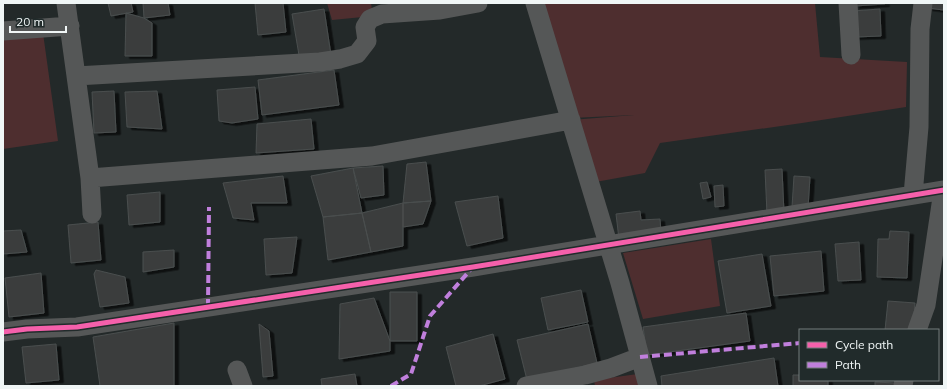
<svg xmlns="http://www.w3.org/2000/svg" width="947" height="389" font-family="Mulish,sans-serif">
<defs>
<filter id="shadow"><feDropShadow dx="4.5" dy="2.5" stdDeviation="0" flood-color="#0009"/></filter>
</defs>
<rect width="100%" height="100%" fill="#232929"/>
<path fill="#4e2e2f" d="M 327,3 L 371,3 L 373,16 L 332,20 Z
M 539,3 L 815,3 L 820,57 L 907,62 L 906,107 L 802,123 L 660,143 L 645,173 L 590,183 L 571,120 L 634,115 L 572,118 Z
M 43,33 L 58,141 L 3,149 L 3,37 Z
M 711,239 L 720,306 L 643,319 L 623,253 Z
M 645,373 L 648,386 L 595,386 L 594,380 Z"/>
<path fill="#3a3e3e" stroke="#4a4e4e" filter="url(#shadow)" d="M 108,3 L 131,3 L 133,12 L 111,16 Z
M 143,3 L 168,3 L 170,15 L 144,18 Z
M 255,3 L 283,3 L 286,32 L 258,35 Z
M 855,3 L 885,3 L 885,4 L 855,6 Z
M 929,3 L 944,3 L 943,10 L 928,8 Z
M 324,9 L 331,55 L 300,61 L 292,14 Z
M 880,9 L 881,36 L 855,37 L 853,11 Z
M 126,13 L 144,18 L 152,23 L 152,56 L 125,56 Z
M 334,70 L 339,105 L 262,115 L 258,80 Z
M 255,87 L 258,119 L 232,123 L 219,121 L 217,90 Z
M 114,91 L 116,132 L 94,133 L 92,92 Z
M 157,91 L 162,129 L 127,127 L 125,92 Z
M 311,119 L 314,149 L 256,153 L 257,124 Z
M 426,162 L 431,201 L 403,203 L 407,164 Z
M 383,166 L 384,195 L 361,198 L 353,168 Z
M 353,168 L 362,213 L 323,217 L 311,176 Z
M 782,169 L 784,213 L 767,214 L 765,170 Z
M 283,176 L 287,203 L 251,203 L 254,220 L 233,218 L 223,183 Z
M 794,176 L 810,177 L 808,208 L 792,207 Z
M 707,182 L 711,197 L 703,199 L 700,183 Z
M 723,185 L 724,206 L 715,207 L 714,186 Z
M 160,192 L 160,222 L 129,225 L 127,195 Z
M 498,196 L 503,238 L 467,246 L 455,202 Z
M 431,201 L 423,224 L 403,227 L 403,203 Z
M 403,203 L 403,246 L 371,252 L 362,213 Z
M 640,211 L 641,220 L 660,219 L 661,232 L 619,239 L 616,214 Z
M 362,213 L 371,252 L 328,260 L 323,217 Z
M 98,222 L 101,260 L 71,263 L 68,225 Z
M 21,230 L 27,252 L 3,254 L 3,231 Z
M 890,231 L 909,232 L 907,278 L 877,277 L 878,239 L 889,239 Z
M 297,237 L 292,273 L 266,275 L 264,239 Z
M 859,242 L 861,280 L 838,281 L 835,244 Z
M 174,250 L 174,267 L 143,272 L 143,252 Z
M 821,251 L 824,291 L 774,296 L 770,256 Z
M 762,254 L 771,306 L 727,313 L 718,261 Z
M 96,270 L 125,277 L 129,303 L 100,307 L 94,274 Z
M 41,273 L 44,313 L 9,317 L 5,278 Z
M 581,290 L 588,322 L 548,330 L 541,298 Z
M 390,292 L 417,292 L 417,341 L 390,341 Z
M 374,298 L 390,341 L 390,351 L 339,359 L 340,304 Z
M 888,301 L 915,303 L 913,330 L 885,330 Z
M 746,313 L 750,341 L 647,355 L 643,327 Z
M 174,323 L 174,386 L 100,386 L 93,337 Z
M 259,324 L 269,331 L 273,376 L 263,377 Z
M 588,324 L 597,363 L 527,380 L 517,340 Z
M 493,334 L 505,379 L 479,386 L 456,386 L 446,347 Z
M 56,344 L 59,380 L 26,383 L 22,347 Z
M 774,358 L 778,386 L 662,386 L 661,376 Z
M 355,374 L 357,386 L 322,386 L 321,379 Z
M 793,375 L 800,375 L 800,380 L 828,380 L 828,386 L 793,386 Z
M 875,382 L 895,383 L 895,386 L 875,386 Z"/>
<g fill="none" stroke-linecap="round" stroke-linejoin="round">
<path stroke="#555757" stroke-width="19" d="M 66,3 L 90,178 L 92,214
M 535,3 L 620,283 L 648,386
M 848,3 L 851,55
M 3,31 L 70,26
M 76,76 L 320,62 L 340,59 L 357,54 L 367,41 L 365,27 L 370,19 L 382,14 L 440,10 L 478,3
M 90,178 L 372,156 L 571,120
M 913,195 L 919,127 L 920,29 L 923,3
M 917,330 L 926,305 L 943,191
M 3,332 L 27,329 L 77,327 L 473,267 L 944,190
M 237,370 L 243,386
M 526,386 L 585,375 L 611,368 L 640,357
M 903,386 L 904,380"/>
<path stroke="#c07fdc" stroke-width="4" stroke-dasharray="8 4" stroke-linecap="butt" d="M 208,307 L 209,207
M 640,357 L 800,343
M 391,386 L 411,374 L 430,316 L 472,268"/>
<defs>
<path id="cycleway" d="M 3,332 L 27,329 L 77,327 L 473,267 L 944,190"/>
</defs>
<use href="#cycleway" stroke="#212b2b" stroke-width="8"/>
<use href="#cycleway" stroke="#f560ab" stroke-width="5"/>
</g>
<rect width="947" height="389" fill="none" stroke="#f0f6f6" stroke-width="8"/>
<rect x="799" y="329" width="140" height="52" fill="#212b2b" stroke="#747c7c"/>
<rect x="807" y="342" width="20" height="6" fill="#f560ab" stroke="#747c7c"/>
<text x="835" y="349" font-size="12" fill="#f0f6f6">Cycle path</text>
<rect x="807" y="362" width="20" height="6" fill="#c07fdc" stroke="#747c7c"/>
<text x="835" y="369" font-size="12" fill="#f0f6f6">Path</text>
<path d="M10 26v6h56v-6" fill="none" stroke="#f0f6f6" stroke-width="2"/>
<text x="16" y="26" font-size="12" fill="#f0f6f6" stroke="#212b2b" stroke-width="3" paint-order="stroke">20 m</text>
</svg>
